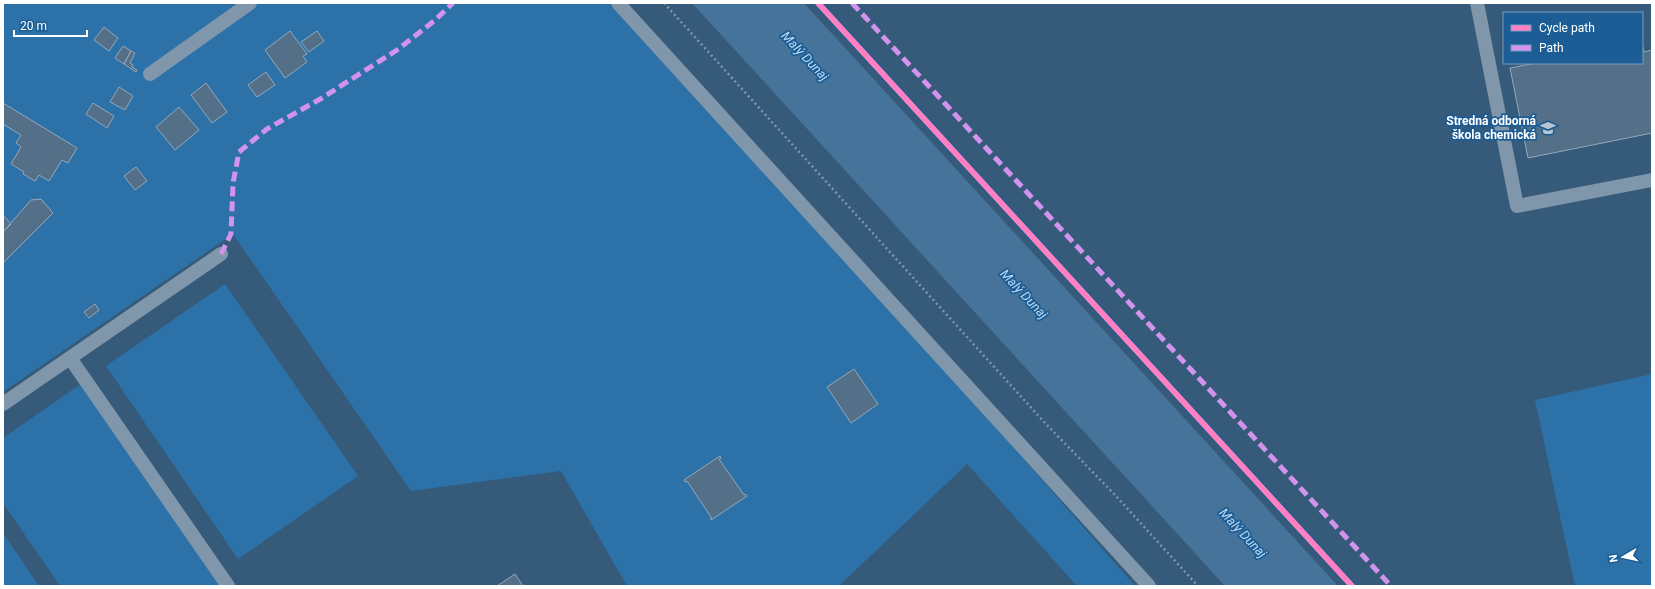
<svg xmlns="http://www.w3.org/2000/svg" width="1655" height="589" font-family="Roboto,sans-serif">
<rect width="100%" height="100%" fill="#365a79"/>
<path fill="#2c72a9" d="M 3,3 L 609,3 L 1000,432 L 1135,586 L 1077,586 L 967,464 L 839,586 L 627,586 L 561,471 L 411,491 L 233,234 L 3,392 Z
M 225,284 L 358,476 L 238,559 L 106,366 Z
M 1652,374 L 1652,586 L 1575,586 L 1535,400 Z
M 91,377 L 236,586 L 60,586 L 3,503 L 3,438 Z
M 3,533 L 39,586 L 3,586 Z"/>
<path fill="#457399" d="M 692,3 L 804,3 L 1338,586 L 1225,586 Z"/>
<path fill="#537088" stroke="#94a8b9" d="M 104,27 L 118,38 L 109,51 L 94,40 Z
M 290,31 L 307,54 L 303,56 L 307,62 L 285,78 L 265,50 Z
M 317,31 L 324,41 L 309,52 L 301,42 Z
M 1642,43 L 1644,52 L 1652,50 L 1652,133 L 1528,158 L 1510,68 L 1536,63 L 1642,63 Z
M 123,46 L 131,51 L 124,64 L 115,58 Z
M 131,51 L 135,53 L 130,63 L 133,65 L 132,67 L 137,70 L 136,72 L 124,64 Z
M 266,72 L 275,85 L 257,97 L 248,85 Z
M 206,83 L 227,112 L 212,123 L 191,95 Z
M 119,87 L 133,96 L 125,110 L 110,102 Z
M 3,103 L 77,148 L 68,163 L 62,160 L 49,181 L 39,175 L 35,181 L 23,174 L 24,172 L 11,164 L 21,147 L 16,143 L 21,135 L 3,124 Z
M 93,103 L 114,116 L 107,128 L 86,114 Z
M 179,107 L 199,130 L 175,150 L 156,127 Z
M 136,167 L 147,181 L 135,190 L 124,176 Z
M 41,199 L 53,213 L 3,263 L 3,232 L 31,200 Z
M 3,215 L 11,224 L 3,232 Z
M 95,304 L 99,310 L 89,318 L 84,312 Z
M 854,369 L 878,404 L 851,423 L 827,387 Z
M 720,456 L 721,458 L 719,459 L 744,495 L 745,494 L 747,496 L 711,520 L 711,517 L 687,481 L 685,482 L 684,480 Z
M 515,574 L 523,586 L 497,586 Z"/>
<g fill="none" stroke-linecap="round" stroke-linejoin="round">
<path stroke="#7f96ab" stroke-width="2.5" stroke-dasharray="2 3" stroke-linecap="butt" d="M 664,3 L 1045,423 L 1115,495 L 1198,586"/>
<path stroke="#7f96ab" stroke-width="14" d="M 618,3 L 1149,586
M 1477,3 L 1517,206 L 1652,180
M 150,74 L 250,3
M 70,358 L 228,586
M 3,404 L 221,254"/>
<path stroke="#d193ec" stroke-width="5" stroke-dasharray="10 5" stroke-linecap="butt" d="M 852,3 L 1391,586
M 221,254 L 231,234 L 233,183 L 239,152 L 267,129 L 322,98 L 397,50 L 434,21 L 453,3"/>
<defs>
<path id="cycleway" d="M 818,3 L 1352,586"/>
</defs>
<use href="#cycleway" stroke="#1b5d94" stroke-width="8"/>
<use href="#cycleway" stroke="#ff80c0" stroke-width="6"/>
</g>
<defs>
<symbol id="school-bare" viewBox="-9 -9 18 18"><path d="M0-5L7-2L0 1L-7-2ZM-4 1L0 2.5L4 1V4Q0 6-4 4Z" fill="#b9c5d0" stroke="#1b5d94" stroke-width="2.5" paint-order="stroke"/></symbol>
</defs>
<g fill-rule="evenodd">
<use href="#school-bare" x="1537" y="117" width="22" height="22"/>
</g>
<g text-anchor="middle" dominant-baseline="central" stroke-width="3.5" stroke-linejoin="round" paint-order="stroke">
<g font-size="12" font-weight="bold" fill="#fff" stroke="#1b5d94" text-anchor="end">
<text x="1536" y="121">Stredná odborná<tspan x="1536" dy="14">škola chemická</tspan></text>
</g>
<g font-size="13" font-style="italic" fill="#b9dbf6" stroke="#1b5d94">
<text transform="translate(805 56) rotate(47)">Malý Dunaj</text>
<text transform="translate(1024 294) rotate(47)">Malý Dunaj</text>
<text transform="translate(1243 533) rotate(47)">Malý Dunaj</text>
</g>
</g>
<rect width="1655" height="589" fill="none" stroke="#ffffff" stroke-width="8"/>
<rect x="1503" y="12" width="140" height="52" fill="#1b5d94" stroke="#769ebf"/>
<rect x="1511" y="25" width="20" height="6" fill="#ff80c0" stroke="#769ebf"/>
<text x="1539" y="32" font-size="12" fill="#ffffff">Cycle path</text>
<rect x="1511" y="45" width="20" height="6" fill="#d193ec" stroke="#769ebf"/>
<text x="1539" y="52" font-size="12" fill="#ffffff">Path</text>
<g transform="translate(1623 557) rotate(261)" stroke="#1b5d94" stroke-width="3" paint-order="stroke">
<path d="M0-3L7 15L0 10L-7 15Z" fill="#ffffff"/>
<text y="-6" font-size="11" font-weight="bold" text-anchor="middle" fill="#ffffff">N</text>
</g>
<path d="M14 30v6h73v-6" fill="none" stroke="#ffffff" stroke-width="2"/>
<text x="20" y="30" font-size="12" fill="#ffffff" stroke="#1b5d94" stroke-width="3" paint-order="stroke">20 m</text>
</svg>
